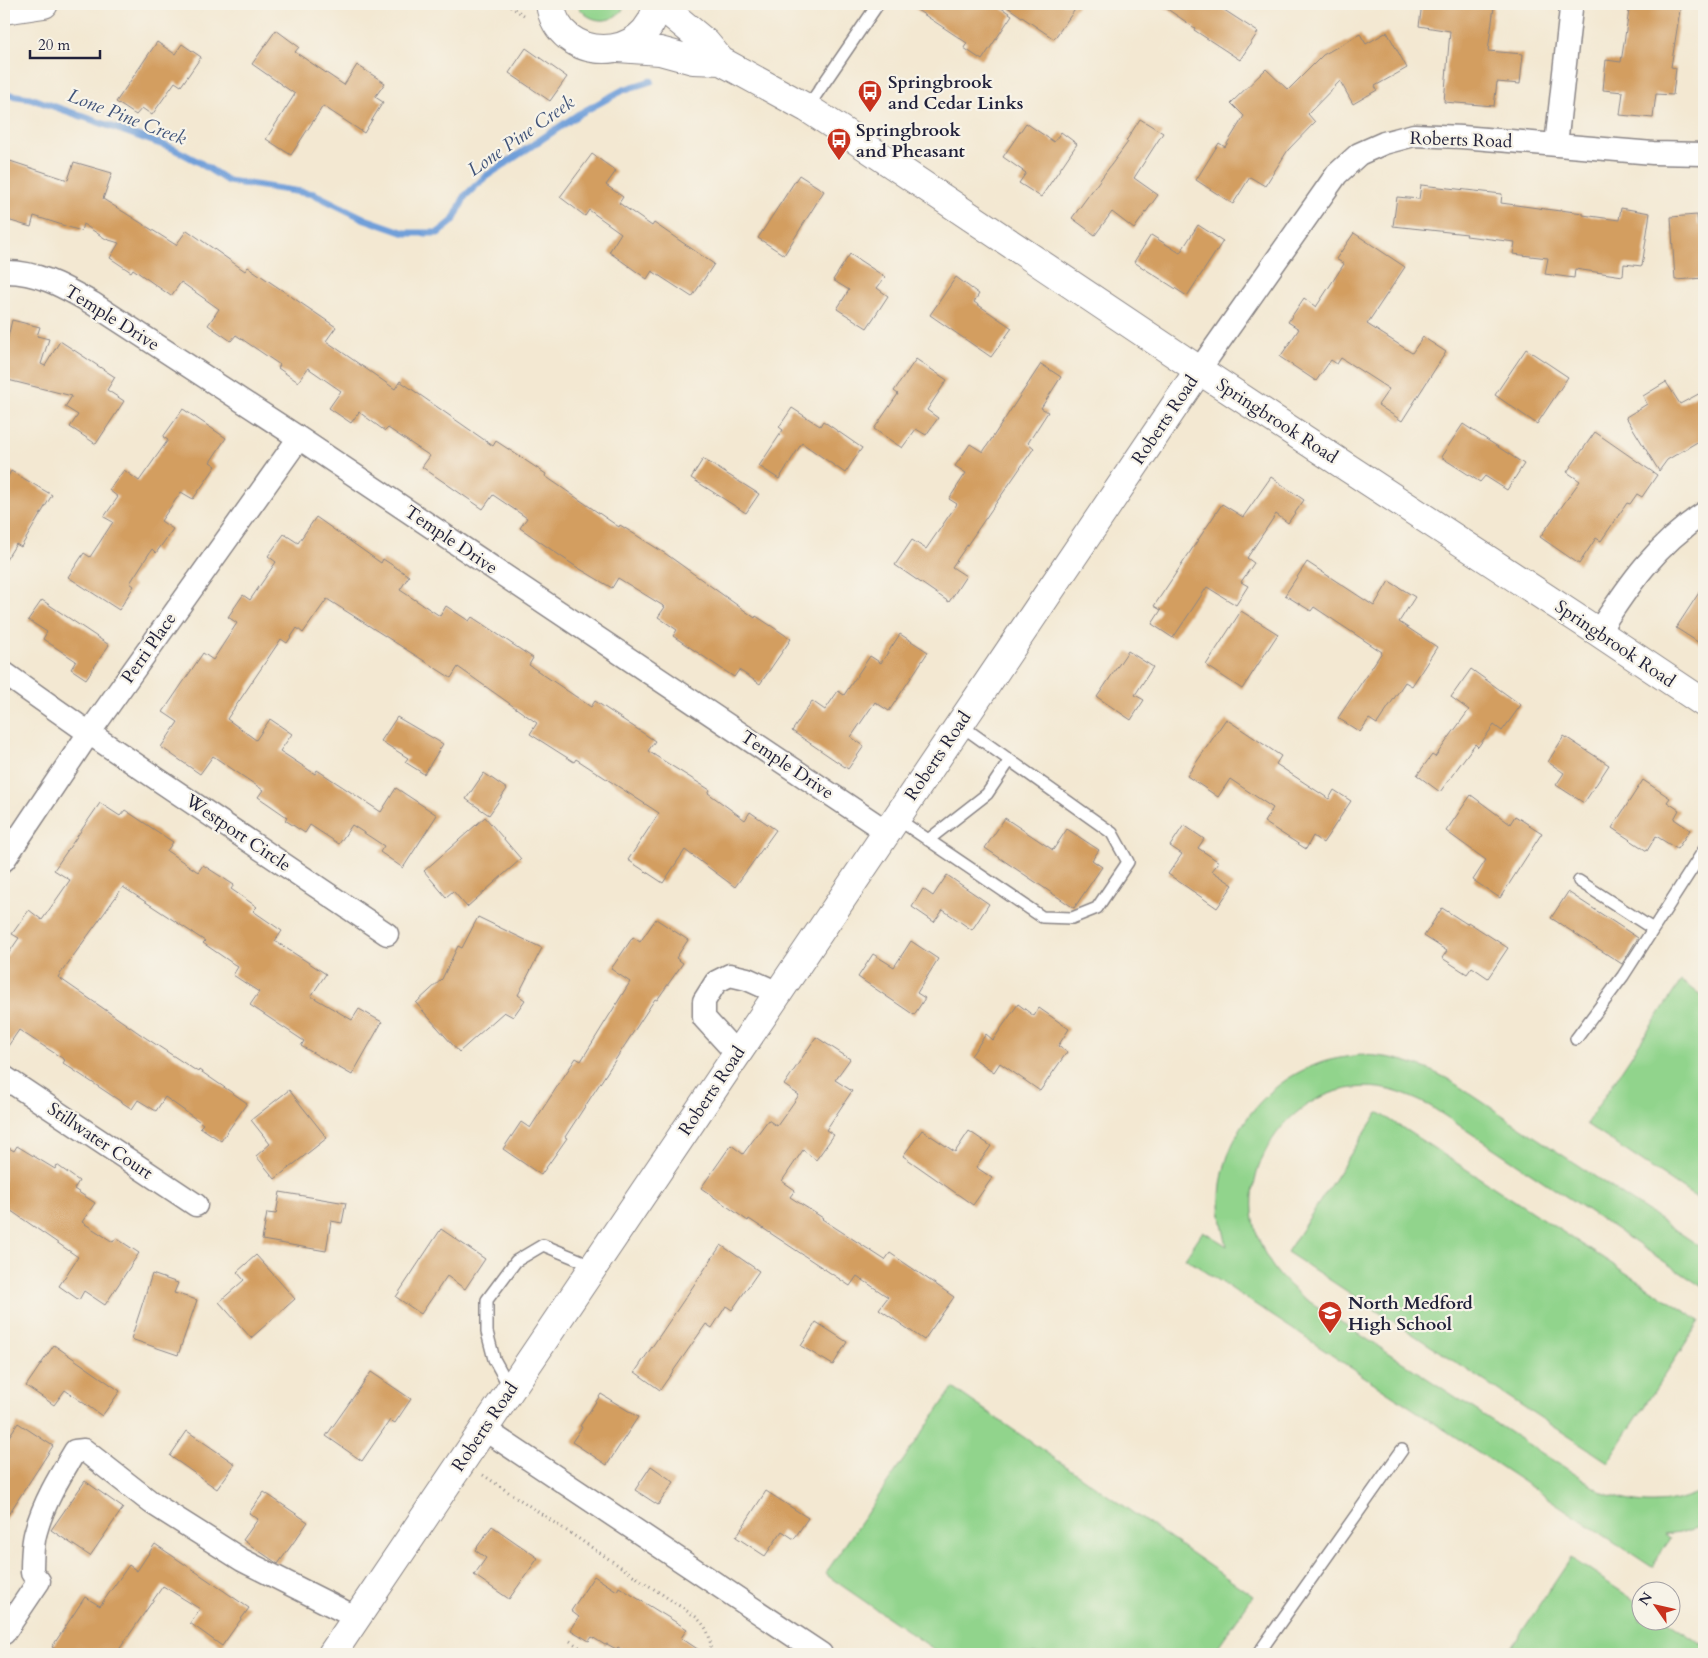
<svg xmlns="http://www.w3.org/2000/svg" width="1708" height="1658" font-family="Cardo,serif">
<rect width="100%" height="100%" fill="#f7f3e8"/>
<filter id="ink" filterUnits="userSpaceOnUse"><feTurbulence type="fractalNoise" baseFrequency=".02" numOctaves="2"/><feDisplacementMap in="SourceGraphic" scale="10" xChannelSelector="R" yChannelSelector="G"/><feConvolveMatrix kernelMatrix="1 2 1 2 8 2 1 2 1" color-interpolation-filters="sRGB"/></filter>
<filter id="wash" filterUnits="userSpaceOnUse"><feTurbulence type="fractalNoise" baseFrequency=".0096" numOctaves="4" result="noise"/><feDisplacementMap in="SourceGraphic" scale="20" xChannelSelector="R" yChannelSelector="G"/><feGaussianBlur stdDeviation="1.12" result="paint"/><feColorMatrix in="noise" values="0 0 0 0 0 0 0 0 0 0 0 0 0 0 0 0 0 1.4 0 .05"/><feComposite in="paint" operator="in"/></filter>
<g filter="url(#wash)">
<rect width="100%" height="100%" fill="#f3e8d2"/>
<path fill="#91d48c" stroke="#5a7b64" d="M 577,4 L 626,4 C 616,26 588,25 577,4 Z
M 1681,981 L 1704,997 L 1704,1203 L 1586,1124 Z
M 1360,1055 C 1394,1056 1417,1063 1448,1079 L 1704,1249 L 1704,1288 L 1430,1106 C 1414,1098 1398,1091 1380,1088 C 1289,1077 1221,1180 1268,1259 C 1277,1275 1290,1287 1304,1298 L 1603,1493 C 1639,1507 1669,1507 1704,1490 L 1704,1526 L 1679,1533 L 1665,1535 L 1670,1539 L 1652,1567 L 1185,1258 L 1203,1231 L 1227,1246 C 1222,1226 1218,1206 1221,1185 C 1228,1132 1264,1084 1315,1065 C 1329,1059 1345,1057 1360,1055 Z
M 1378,1112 L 1700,1321 L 1608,1462 L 1287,1252 Z
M 953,1388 L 1253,1596 L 1213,1654 L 941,1654 L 825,1574 Z
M 1571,1558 L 1640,1604 L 1640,1620 L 1666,1621 L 1704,1646 L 1704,1654 L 1507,1654 Z"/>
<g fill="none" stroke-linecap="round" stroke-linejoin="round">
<path stroke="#709fd9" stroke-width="7" d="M 4,94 L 30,98 L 172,148 L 197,161 L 228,181 L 314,194 L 365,219 L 405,233 L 438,233 L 453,221 L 465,196 L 485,177 L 579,114 L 623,90 L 651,81"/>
</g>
<g id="blocks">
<path fill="#d39e60" d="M 908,4 L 995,4 L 1012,15 L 982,60 L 964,48 L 967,43 Z
M 1003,4 L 1079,4 L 1054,39 Z
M 1160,4 L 1215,4 L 1258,32 L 1240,60 L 1194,30 L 1195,28 Z
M 1422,4 L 1470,4 L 1494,7 L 1488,51 L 1523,54 L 1520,84 L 1497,82 L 1494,106 L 1444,102 L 1450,31 L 1419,26 Z
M 1630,4 L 1681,4 L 1671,67 L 1676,68 L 1673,95 L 1656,94 L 1653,118 L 1620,115 L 1623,92 L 1603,90 L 1606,60 L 1621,62 Z
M 276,30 L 299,47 L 295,52 L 344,85 L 357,65 L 385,83 L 375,97 L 383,102 L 364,133 L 323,106 L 291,155 L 266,139 L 295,94 L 252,64 Z
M 1387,32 L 1407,68 L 1375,86 L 1377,90 L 1353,104 L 1340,81 L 1308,114 L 1315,122 L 1288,150 L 1265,186 L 1250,177 L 1233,204 L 1196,180 L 1219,143 L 1225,147 L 1244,116 L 1231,103 L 1266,69 L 1288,90 L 1323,55 L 1360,34 L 1366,44 Z
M 157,42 L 175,54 L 182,44 L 201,57 L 181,86 L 175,82 L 152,115 L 142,108 L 136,115 L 116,102 Z
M 526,48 L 567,77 L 550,101 L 509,73 Z
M 1140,119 L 1163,133 L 1134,178 L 1158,195 L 1134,229 L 1112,212 L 1095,235 L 1072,218 L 1128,142 L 1126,141 Z
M 1026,123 L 1054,142 L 1061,132 L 1077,144 L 1041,197 L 1019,183 L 1026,173 L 1003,157 Z
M 592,154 L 616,171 L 606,185 L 623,197 L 619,203 L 652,226 L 654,223 L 714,264 L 692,297 L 652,271 L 647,279 L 609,252 L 621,233 L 589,210 L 585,216 L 560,197 Z
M 4,159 L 68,180 L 74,162 L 112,173 L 103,199 L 176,245 L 187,230 L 245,271 L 248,267 L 336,327 L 326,341 L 395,389 L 400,381 L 493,446 L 496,441 L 546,474 L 545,476 L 619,527 L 620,525 L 666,554 L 755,618 L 756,616 L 791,639 L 760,684 L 739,670 L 734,677 L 673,636 L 677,630 L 658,617 L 665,607 L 618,578 L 612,588 L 575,566 L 520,528 L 527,518 L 493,495 L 483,509 L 422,467 L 430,456 L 388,428 L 385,431 L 359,412 L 351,423 L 329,408 L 341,391 L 308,368 L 298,382 L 278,368 L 280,365 L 236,335 L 231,341 L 208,325 L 219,309 L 181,282 L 171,296 L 133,269 L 131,272 L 110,258 L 119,243 L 106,239 L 83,224 L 81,231 L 34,216 L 31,227 L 4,219 Z
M 799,175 L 824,191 L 784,255 L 758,238 Z
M 1421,185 L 1502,194 L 1501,203 L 1560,211 L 1560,210 L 1583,213 L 1583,215 L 1619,220 L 1621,208 L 1650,213 L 1642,266 L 1624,264 L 1623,276 L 1575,269 L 1574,278 L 1545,274 L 1548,258 L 1513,254 L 1515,242 L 1466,236 L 1467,234 L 1393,226 L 1397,197 L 1419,199 Z
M 1697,215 L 1698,225 L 1704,225 L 1704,278 L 1675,280 L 1671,217 Z
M 1198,225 L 1223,241 L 1187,296 L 1134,262 L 1151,235 L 1180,253 Z
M 1354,233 L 1405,267 L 1367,324 L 1412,353 L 1423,337 L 1446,352 L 1402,421 L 1378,405 L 1389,389 L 1341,358 L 1337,364 L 1331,360 L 1316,381 L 1280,357 L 1299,329 L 1288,322 L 1304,298 L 1316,307 L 1344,264 L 1336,259 Z
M 850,254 L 885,277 L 877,288 L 888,296 L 867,328 L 837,309 L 849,290 L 833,280 Z
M 956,277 L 979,294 L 974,302 L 1012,328 L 991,357 L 930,315 Z
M 12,320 L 40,327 L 37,336 L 49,339 L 41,364 L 45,366 L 60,341 L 115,377 L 107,390 L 124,401 L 96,444 L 70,427 L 78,415 L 65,407 L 72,396 L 4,379 L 4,354 Z
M 1526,349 L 1568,377 L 1537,424 L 1495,395 Z
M 916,359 L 947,380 L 927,410 L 938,418 L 926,435 L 916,429 L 902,448 L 874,429 L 898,394 L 894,391 Z
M 1041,364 L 1061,377 L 1041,408 L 1048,412 L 1028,443 L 1034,448 L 952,567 L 966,576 L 949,602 L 895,565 L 912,540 L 926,549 L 957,504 L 949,499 L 966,473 L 955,466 L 970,444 L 983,452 Z
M 1666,382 L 1680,404 L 1704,391 L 1704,438 L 1667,460 L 1659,471 L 1626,417 L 1647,404 L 1643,396 Z
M 792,408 L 820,426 L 823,421 L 862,448 L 845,473 L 802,443 L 779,479 L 759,466 L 783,430 L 779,427 Z
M 183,409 L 226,438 L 210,462 L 216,466 L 193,499 L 181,492 L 161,521 L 173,529 L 156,553 L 152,549 L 130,583 L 134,586 L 119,610 L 68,577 L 84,553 L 90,557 L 113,522 L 104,517 L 118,497 L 109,490 L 124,470 L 139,481 L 168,440 L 163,437 Z
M 1463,424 L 1524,464 L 1507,490 L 1485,476 L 1480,482 L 1441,457 Z
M 1595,432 L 1657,475 L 1642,497 L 1637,494 L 1630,504 L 1627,503 L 1601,541 L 1596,538 L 1579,564 L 1540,537 L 1580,481 L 1567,472 Z
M 703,459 L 759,494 L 746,513 L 691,478 Z
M 11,471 L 52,495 L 21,547 L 16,544 L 4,563 L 4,484 Z
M 1271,477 L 1304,500 L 1288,523 L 1276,514 L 1247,558 L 1254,563 L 1241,582 L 1248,586 L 1236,605 L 1207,587 L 1173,638 L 1152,624 L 1161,610 L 1154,606 L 1222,504 L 1243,517 Z
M 316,517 L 381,563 L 383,559 L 409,576 L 400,590 L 440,616 L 446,606 L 469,621 L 472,617 L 533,658 L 529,665 L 569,692 L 591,707 L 595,701 L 655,741 L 648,751 L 710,790 L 708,793 L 745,820 L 750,812 L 776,830 L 735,887 L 685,850 L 663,883 L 628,860 L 659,813 L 576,759 L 574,762 L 530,734 L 537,723 L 458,667 L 451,678 L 327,599 L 303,633 L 297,628 L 287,643 L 281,639 L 227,719 L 256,740 L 270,719 L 292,734 L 280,751 L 315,774 L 317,770 L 381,812 L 396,788 L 437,815 L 403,868 L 380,852 L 384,846 L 352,825 L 339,844 L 310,825 L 305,833 L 285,820 L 287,817 L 258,797 L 263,790 L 213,756 L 200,774 L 161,747 L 178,722 L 163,712 L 203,653 L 213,660 L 237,623 L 228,617 L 243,595 L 250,600 L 276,562 L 268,556 L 284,534 L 298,543 Z
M 1307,562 L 1374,606 L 1389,581 L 1415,597 L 1399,622 L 1437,647 L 1412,686 L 1405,682 L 1377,724 L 1369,719 L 1360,732 L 1338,718 L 1382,652 L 1314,607 L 1311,611 L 1285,595 Z
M 1704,585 L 1704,646 L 1676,628 Z
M 42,600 L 109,645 L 86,679 L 71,669 L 76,661 L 43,639 L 47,632 L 28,620 Z
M 1241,611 L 1278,634 L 1242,689 L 1206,665 Z
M 900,634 L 928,652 L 889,711 L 875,702 L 851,737 L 864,746 L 848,769 L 792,731 L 812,701 L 825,710 L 838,691 L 844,695 L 870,656 L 881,663 Z
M 1128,651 L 1153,667 L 1135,695 L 1144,700 L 1131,720 L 1097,697 Z
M 1471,669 L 1521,705 L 1502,731 L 1494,725 L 1478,747 L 1475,744 L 1440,792 L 1417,775 L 1432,755 L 1435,757 L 1469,710 L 1451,697 Z
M 397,717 L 443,744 L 424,774 L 405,762 L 408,758 L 381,741 Z
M 1226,719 L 1281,756 L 1276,764 L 1329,799 L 1334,790 L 1351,801 L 1323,843 L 1313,836 L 1306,849 L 1264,822 L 1273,808 L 1230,779 L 1218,797 L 1187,776 Z
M 1564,736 L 1609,765 L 1584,803 L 1556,785 L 1564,773 L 1548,762 Z
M 484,773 L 507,789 L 489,815 L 466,799 Z
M 1643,780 L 1670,798 L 1667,802 L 1679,810 L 1674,819 L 1690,830 L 1677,849 L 1656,836 L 1647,851 L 1612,828 Z
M 1471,795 L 1510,824 L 1515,816 L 1542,833 L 1500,898 L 1473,880 L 1486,860 L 1446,831 Z
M 100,803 L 120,816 L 125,810 L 173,842 L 167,851 L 198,872 L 203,865 L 234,885 L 231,889 L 257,907 L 253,911 L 282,931 L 275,941 L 326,974 L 311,996 L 352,1020 L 359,1009 L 382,1022 L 352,1075 L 301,1046 L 304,1041 L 250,1005 L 259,992 L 233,975 L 238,967 L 203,943 L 205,941 L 123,887 L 58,977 L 146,1038 L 198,1072 L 199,1070 L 247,1103 L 221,1141 L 200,1127 L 203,1124 L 165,1097 L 156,1111 L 138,1100 L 132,1109 L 63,1063 L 65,1060 L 19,1030 L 4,1052 L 4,960 L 19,938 L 12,934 L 29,910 L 42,920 L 70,880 L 54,870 Z
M 485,817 L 521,859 L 467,907 L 453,891 L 446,897 L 424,871 Z
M 1005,818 L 1053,850 L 1067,829 L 1099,850 L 1092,860 L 1102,867 L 1074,908 L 985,848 Z
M 1184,825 L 1204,839 L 1198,848 L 1219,862 L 1212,871 L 1233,885 L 1217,908 L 1168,874 L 1182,854 L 1170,846 Z
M 947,875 L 989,904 L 972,930 L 943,910 L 934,922 L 912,907 L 923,889 L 933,896 Z
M 1568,892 L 1638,938 L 1622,964 L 1551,918 Z
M 1442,908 L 1467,924 L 1468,922 L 1508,948 L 1488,978 L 1472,967 L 1467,974 L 1442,958 L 1447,951 L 1424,936 Z
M 478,917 L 542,948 L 518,995 L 525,1000 L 513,1017 L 504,1012 L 459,1052 L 416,1003 L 442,979 L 458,946 L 462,948 Z
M 656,919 L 688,940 L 676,958 L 683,963 L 657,1000 L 655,999 L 565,1137 L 567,1138 L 541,1175 L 503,1149 L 521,1122 L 530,1128 L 576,1058 L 581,1061 L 630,982 L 611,969 L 633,937 L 640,942 Z
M 911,941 L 938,959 L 917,993 L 925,998 L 914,1015 L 858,977 L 873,954 L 894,967 Z
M 1018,1004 L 1034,1016 L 1039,1008 L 1069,1029 L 1058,1046 L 1067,1052 L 1040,1091 L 1000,1063 L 994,1072 L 971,1056 L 986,1034 L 993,1040 Z
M 816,1037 L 850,1059 L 835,1080 L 852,1091 L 826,1130 L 834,1135 L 816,1160 L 803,1150 L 782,1181 L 795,1190 L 790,1197 L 823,1218 L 822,1219 L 885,1260 L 890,1253 L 954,1297 L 924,1340 L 879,1309 L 888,1297 L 857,1276 L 850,1286 L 749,1219 L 748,1221 L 701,1188 L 731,1145 L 743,1154 L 768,1120 L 777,1126 L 799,1095 L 784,1085 Z
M 289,1090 L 327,1138 L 275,1179 L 256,1156 L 270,1144 L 251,1120 Z
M 922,1130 L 955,1152 L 969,1131 L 991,1146 L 976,1167 L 992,1178 L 973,1205 L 903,1156 Z
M 4,1145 L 14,1151 L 17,1146 L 55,1169 L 57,1165 L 79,1181 L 74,1189 L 95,1203 L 82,1222 L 113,1242 L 116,1238 L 139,1253 L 105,1305 L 84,1291 L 79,1300 L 59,1286 L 78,1257 L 4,1206 Z
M 280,1192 L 346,1203 L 342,1223 L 331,1221 L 326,1251 L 262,1240 L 267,1213 L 276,1214 Z
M 441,1229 L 485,1259 L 465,1289 L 447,1276 L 421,1314 L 396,1297 Z
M 721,1245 L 759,1271 L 732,1310 L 726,1306 L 712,1328 L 706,1324 L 660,1390 L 635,1372 Z
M 256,1255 L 295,1299 L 251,1338 L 219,1302 L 244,1280 L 237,1272 Z
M 152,1274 L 178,1283 L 174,1293 L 197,1300 L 178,1355 L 131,1339 Z
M 816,1322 L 847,1342 L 833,1365 L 801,1346 Z
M 54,1345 L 120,1391 L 102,1416 L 65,1390 L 54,1405 L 26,1386 Z
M 371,1372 L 411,1399 L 395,1423 L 390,1420 L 362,1461 L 326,1436 Z
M 601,1394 L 638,1417 L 607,1465 L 572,1442 L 582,1427 L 580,1426 Z
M 18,1423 L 53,1446 L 4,1521 L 4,1444 Z
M 187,1431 L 235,1464 L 217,1489 L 170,1456 Z
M 651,1466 L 674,1482 L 658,1505 L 635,1490 Z
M 85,1481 L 123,1508 L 90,1556 L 51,1530 Z
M 766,1491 L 808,1518 L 794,1539 L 782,1531 L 765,1556 L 736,1537 Z
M 264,1492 L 308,1522 L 278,1564 L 243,1540 L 258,1519 L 249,1513 Z
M 492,1526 L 538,1558 L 509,1599 L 474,1575 L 486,1558 L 475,1550 Z
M 155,1544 L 249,1608 L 222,1646 L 190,1623 L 200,1609 L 163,1586 L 116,1654 L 63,1654 L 52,1647 L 85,1597 L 100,1606 L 129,1565 L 137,1571 Z
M 594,1576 L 617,1591 L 619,1587 L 687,1629 L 681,1638 L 705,1654 L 629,1654 L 618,1647 L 616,1649 L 607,1644 L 605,1645 L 592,1637 L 589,1641 L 571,1630 L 579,1617 L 571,1611 Z"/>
</g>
</g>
<g filter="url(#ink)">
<use href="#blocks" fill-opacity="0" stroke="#8a8586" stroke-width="1"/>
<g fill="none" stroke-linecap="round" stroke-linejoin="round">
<defs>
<path id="service" d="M 807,108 L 878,4
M 896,818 L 1042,917 L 1072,918 L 1097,908 L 1128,862 L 1112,833 L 959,724
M 928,840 L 987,794 L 1010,760
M 1579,881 L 1653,929
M 1576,1039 L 1623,976 L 1704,850
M 510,1388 L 494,1359 L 487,1332 L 487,1300 L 516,1261 L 543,1245 L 594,1266
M 1258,1654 L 1402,1450"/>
<path id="minor" d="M 1556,145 L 1571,9 L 1570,4
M 4,272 C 37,271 64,287 92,303 L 299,438 L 887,832
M 1199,370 L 1337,174 L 1359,154 L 1384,143 L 1414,135 L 1462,137 L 1653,153 L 1704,154
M 1598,632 C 1630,583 1655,546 1704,513
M 4,673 L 89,733 L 387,934
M 4,860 L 89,733 L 299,438
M 737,1054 L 704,1018 L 704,1001 L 716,982 L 730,975 L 747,979 L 778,993
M 4,1077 L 196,1205
M 484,1429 L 821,1654
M 4,1633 L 39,1581 L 32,1573 C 32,1560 32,1544 36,1531 C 44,1502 60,1476 75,1451 L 84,1450 L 152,1503 L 242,1560 L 357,1618"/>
<path id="tertiary" d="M 550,4 C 559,64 648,64 657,4
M 663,4 L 671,14 L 706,43 L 721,61 L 807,108 L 850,136 L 1199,370 L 1598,632 L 1704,703
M 4,10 L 44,4
M 618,48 L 660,51 L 693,60 L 721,61
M 332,1654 L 1199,370"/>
</defs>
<use href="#service" stroke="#8a8586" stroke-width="14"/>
<use href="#minor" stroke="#8a8586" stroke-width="25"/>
<use href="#tertiary" stroke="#8a8586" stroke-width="30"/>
<path stroke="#8a8586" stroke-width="3" stroke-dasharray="1 4" stroke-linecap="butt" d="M 506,4 L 527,17
M 483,1475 L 696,1617 C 708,1628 712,1638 710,1654
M 570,1641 L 590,1654"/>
<use href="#service" stroke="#fff" stroke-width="11"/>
<use href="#minor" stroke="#fff" stroke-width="22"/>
<use href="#tertiary" stroke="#fff" stroke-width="28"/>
</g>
</g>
<defs>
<symbol id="bus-pin" viewBox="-11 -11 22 30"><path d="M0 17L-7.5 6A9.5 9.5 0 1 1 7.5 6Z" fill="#c8321e" stroke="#f7f3e8"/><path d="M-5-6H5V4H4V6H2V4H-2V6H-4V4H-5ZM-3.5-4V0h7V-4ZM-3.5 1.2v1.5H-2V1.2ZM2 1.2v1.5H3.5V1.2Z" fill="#fff"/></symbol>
<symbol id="school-pin" viewBox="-11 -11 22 30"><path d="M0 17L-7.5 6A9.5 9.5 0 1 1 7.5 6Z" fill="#c8321e" stroke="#f7f3e8"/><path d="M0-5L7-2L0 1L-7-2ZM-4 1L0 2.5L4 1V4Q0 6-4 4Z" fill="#fff"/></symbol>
</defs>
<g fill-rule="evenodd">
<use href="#bus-pin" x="856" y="78" width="28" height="38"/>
<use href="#bus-pin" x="825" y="126" width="28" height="38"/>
<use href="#school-pin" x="1316" y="1299" width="28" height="38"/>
</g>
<g text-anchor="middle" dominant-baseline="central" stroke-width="4.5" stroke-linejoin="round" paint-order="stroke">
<g font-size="18" font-weight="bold" fill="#22223b" stroke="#f7f3e8" text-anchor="start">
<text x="888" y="82">Springbrook<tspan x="888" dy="21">and Cedar Links</tspan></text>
<text x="856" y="130">Springbrook<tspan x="856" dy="21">and Pheasant</tspan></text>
<text x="1348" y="1303">North Medford<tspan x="1348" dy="21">High School</tspan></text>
</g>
<g font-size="18" fill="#22223b" stroke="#f7f3e8">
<text transform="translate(1461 140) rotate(2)">Roberts Road</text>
<text transform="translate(112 318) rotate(32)">Temple Drive</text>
<text transform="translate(1165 420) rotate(-56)">Roberts Road</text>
<text transform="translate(1277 421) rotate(33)">Springbrook Road</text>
<text transform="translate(451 540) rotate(34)">Temple Drive</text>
<text transform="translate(1615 644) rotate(34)">Springbrook Road</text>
<text transform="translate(149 648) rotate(-55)">Perri Place</text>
<text transform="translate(938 756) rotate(-56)">Roberts Road</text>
<text transform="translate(787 765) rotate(34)">Temple Drive</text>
<text transform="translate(238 833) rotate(34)">Westport Circle</text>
<text transform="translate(712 1091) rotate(-56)">Roberts Road</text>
<text transform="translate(100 1141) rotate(34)">Stillwater Court</text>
<text transform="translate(485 1427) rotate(-56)">Roberts Road</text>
</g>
<g font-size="19" font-style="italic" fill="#41547a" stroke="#f7f3e8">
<text transform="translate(127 117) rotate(21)">Lone Pine Creek</text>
<text transform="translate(521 136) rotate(-35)">Lone Pine Creek</text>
</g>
</g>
<rect width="1708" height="1658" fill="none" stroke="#f7f3e8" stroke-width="20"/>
<g transform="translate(1656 1606) rotate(304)"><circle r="24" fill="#f7f3e8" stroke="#a29fa3"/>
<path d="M0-4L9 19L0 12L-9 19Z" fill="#c8321e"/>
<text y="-8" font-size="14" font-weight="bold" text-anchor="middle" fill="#22223b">N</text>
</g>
<path d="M30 50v8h70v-8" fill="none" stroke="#22223b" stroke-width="2.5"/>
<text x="38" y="50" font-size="15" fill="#22223b" stroke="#f7f3e8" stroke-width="4" paint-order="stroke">20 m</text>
</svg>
